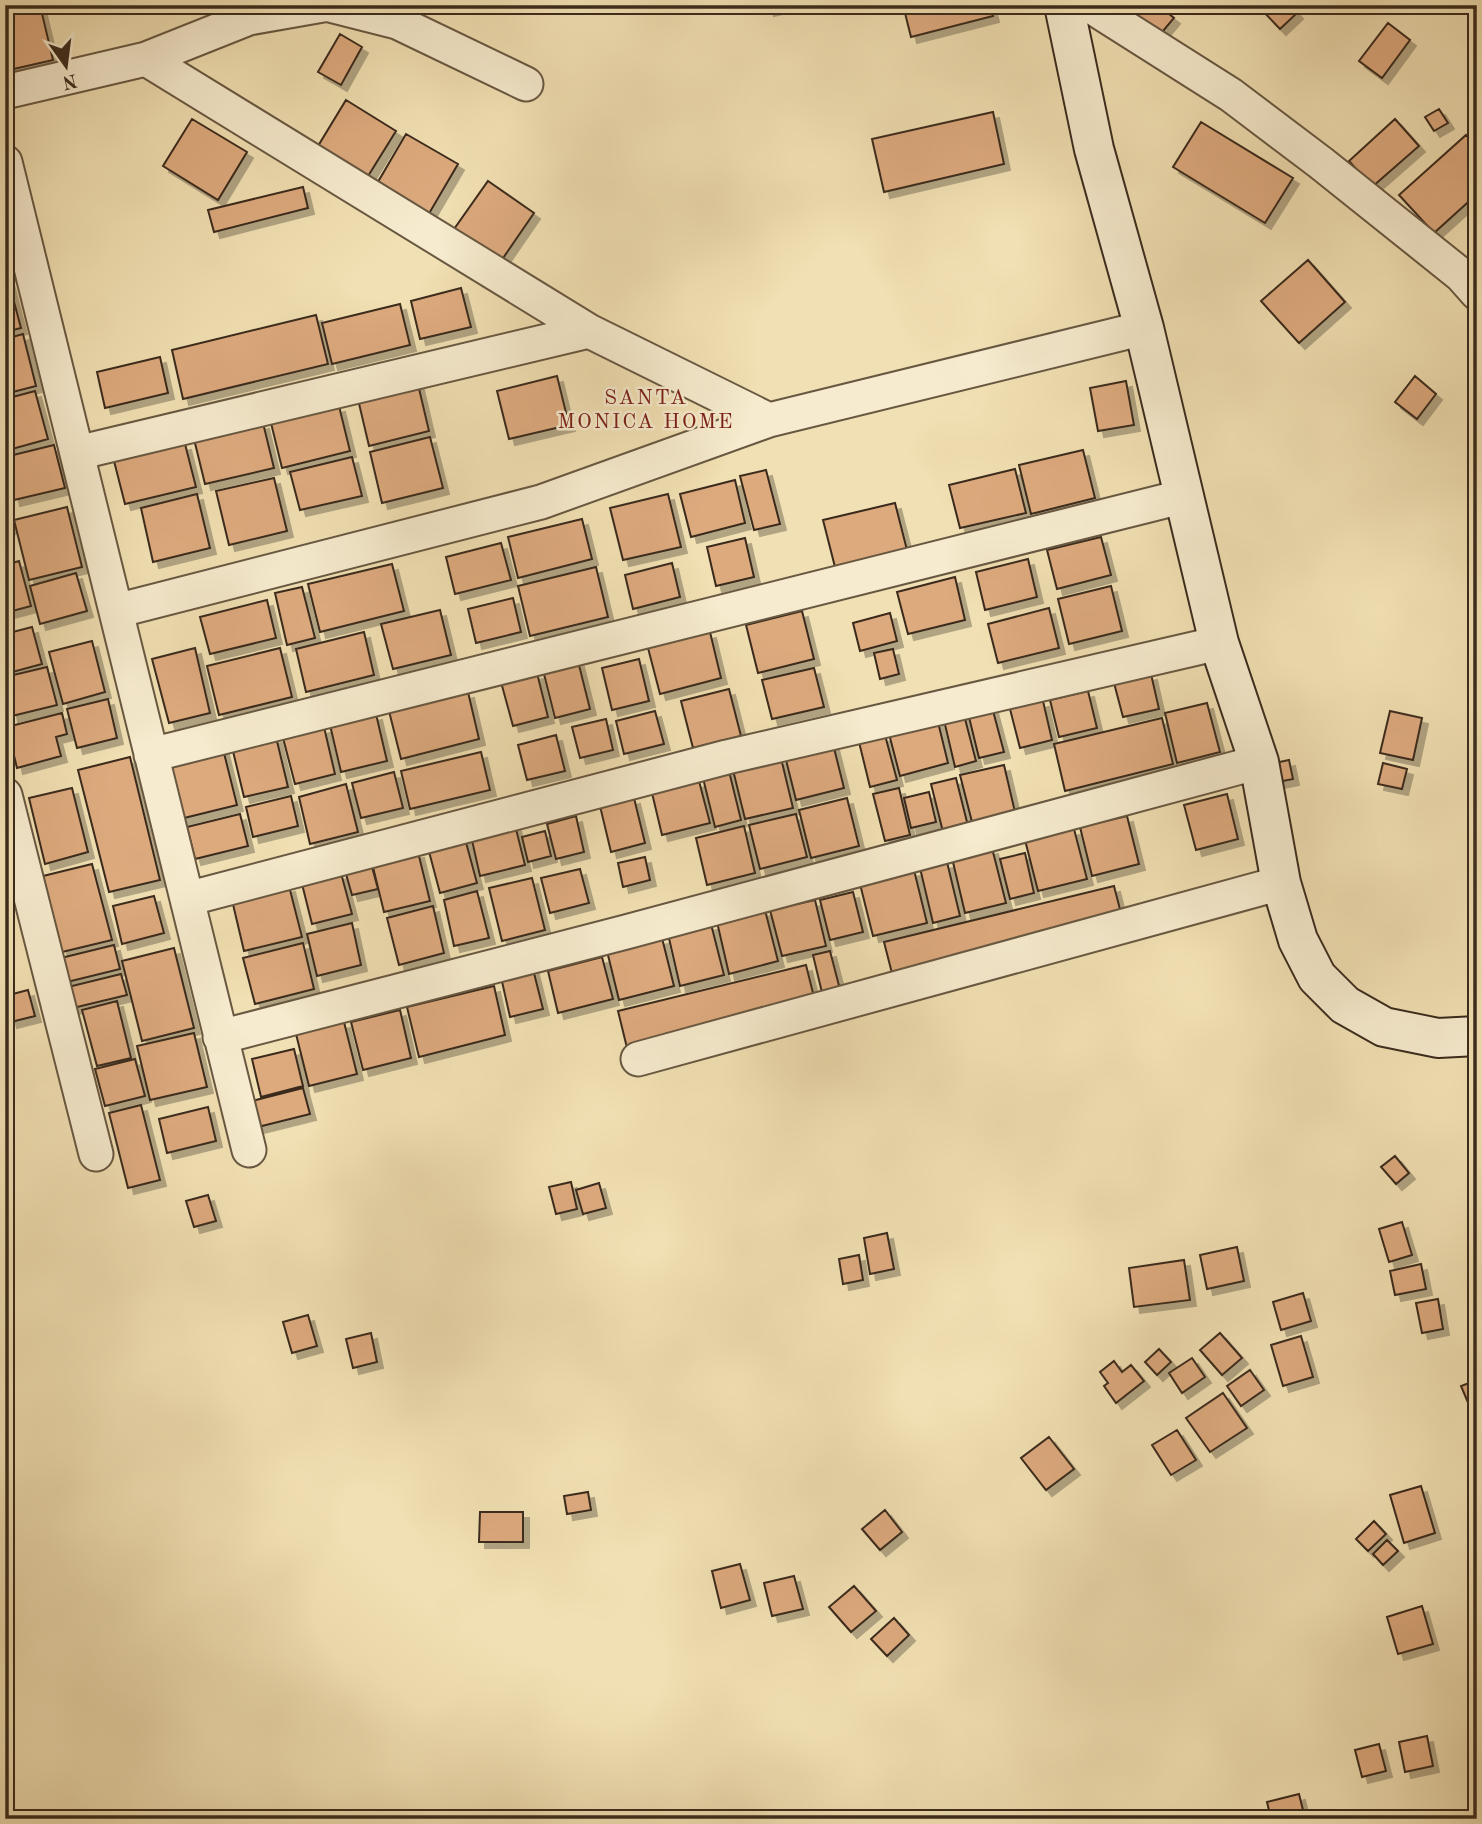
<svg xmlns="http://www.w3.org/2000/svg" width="1482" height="1824" font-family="'Old Standard TT',serif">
<defs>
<filter id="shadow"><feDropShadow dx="6" dy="6" stdDeviation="0" flood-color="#0004"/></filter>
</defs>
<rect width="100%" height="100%" fill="#f1e0b3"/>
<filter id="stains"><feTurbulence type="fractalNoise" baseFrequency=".00286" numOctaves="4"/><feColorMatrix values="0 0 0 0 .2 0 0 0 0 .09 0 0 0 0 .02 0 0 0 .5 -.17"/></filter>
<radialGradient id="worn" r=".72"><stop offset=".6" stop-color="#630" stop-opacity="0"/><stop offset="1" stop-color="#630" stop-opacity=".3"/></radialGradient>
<path fill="#ddaa7e" stroke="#3a2b1d" stroke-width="2" filter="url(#shadow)" d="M 29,5 L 40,5 L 53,60 L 5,71 L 5,11 Z
M 767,5 L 789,5 L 768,10 Z
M 903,5 L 990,5 L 993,16 L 911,37 Z
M 1146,5 L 1158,5 L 1174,18 L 1153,43 L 1130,25 Z
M 1265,5 L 1290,5 L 1297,13 L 1280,29 L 1261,9 Z
M 1388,23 L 1410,40 L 1382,78 L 1359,61 Z
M 340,34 L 362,47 L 341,85 L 318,72 Z
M 346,100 L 396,131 L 365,181 L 315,151 Z
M 1439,109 L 1448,123 L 1434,131 L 1425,117 Z
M 993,112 L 1004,164 L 884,192 L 872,139 Z
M 192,119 L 247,152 L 218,200 L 163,166 Z
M 1395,119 L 1419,146 L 1372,187 L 1349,161 Z
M 1201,122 L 1293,178 L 1265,223 L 1173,167 Z
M 406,134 L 458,164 L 427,217 L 375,187 Z
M 1466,135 L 1477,146 L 1477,166 L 1473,170 L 1477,175 L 1477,194 L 1434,233 L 1399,195 Z
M 488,181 L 534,213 L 499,264 L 452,232 Z
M 303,187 L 308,208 L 214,232 L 208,210 Z
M 5,233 L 15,274 L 5,276 Z
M 1308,260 L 1345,302 L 1299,343 L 1261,301 Z
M 8,279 L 21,328 L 5,332 L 5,280 Z
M 461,288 L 471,327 L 420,339 L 411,301 Z
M 400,304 L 410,345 L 332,364 L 322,323 Z
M 316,315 L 328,364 L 183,399 L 172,350 Z
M 23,334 L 36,386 L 5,394 L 5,339 Z
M 160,357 L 168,393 L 105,408 L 97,372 Z
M 557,376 L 569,425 L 509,439 L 497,391 Z
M 1415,376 L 1436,394 L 1417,419 L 1395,402 Z
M 417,380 L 429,431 L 369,446 L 357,395 Z
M 1126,381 L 1134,425 L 1098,431 L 1090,388 Z
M 35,391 L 48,439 L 5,451 L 5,399 Z
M 339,406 L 350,451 L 282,468 L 271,423 Z
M 263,423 L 274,468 L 205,484 L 194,439 Z
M 430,437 L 443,488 L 382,503 L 370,452 Z
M 185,444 L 196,487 L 125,504 L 114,461 Z
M 54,445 L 65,488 L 14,500 L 5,457 Z
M 1083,450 L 1095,498 L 1031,514 L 1019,465 Z
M 352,457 L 362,496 L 300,510 L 290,472 Z
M 1015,469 L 1026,513 L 960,528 L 949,485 Z
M 766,470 L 780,524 L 754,530 L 740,476 Z
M 274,478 L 287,531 L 229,545 L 216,491 Z
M 735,480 L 745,523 L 691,537 L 680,494 Z
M 197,494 L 210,548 L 153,562 L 141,508 Z
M 668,494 L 681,547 L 623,560 L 610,508 Z
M 895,503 L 907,550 L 835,567 L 823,520 Z
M 5,506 L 10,528 L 5,529 Z
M 67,507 L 82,567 L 29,580 L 14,520 Z
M 582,519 L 592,559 L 518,578 L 508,537 Z
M 1101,537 L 1111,575 L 1057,589 L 1047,550 Z
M 745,538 L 754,577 L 716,586 L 707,547 Z
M 501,543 L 511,580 L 455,594 L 446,557 Z
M 1028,559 L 1037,597 L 985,610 L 976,572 Z
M 19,561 L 31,606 L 5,613 L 5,565 Z
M 672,563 L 680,597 L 633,609 L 625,575 Z
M 392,564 L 404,611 L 320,632 L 308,584 Z
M 596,567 L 608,617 L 530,636 L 518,586 Z
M 76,573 L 87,611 L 40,624 L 30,586 Z
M 955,577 L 965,620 L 908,634 L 897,592 Z
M 1111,586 L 1122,631 L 1069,644 L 1058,599 Z
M 302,587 L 315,638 L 287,645 L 275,593 Z
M 513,598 L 521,632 L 476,643 L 468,609 Z
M 267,600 L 276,638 L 210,654 L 200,617 Z
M 1049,608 L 1059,648 L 998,663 L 988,624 Z
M 440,610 L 451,655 L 393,669 L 381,624 Z
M 802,611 L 814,659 L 758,673 L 746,625 Z
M 890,613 L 897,641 L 860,651 L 853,623 Z
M 32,627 L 42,664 L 5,674 L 5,634 Z
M 364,632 L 374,675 L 306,692 L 296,649 Z
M 710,632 L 721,678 L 660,694 L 648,648 Z
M 92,641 L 105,692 L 63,704 L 49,652 Z
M 195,648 L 210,713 L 169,723 L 152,659 Z
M 280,648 L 292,697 L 219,715 L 207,666 Z
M 893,649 L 899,674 L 880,679 L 874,653 Z
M 639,659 L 649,701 L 612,710 L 602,668 Z
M 578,661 L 590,709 L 555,718 L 543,670 Z
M 47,667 L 57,705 L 12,716 L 5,677 Z
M 814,668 L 824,707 L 772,719 L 762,680 Z
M 537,673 L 548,717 L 513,726 L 501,682 Z
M 1151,674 L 1159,709 L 1123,717 L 1114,683 Z
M 729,689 L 741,736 L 693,748 L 681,701 Z
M 1088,691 L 1097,728 L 1059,737 L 1050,700 Z
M 468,692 L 479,739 L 401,759 L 389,711 Z
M 108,699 L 117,738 L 77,748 L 67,709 Z
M 1043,701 L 1052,740 L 1020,748 L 1010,709 Z
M 1207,703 L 1220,752 L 1177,763 L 1165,713 Z
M 992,707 L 1004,752 L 979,758 L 968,713 Z
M 655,711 L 664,744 L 624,754 L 616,721 Z
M 963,711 L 976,761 L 955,767 L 943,716 Z
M 1390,711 L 1422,718 L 1413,760 L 1380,753 Z
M 62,713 L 67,734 L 56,737 L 61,756 L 17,768 L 7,727 Z
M 376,714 L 387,761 L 341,772 L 330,725 Z
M 937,718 L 948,763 L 900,776 L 888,730 Z
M 1162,718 L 1173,764 L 1065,791 L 1054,744 Z
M 606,719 L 613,750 L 580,758 L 572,727 Z
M 324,727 L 335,774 L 295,784 L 283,738 Z
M 556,735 L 565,771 L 527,780 L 518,745 Z
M 885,735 L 897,780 L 870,787 L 859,742 Z
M 276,737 L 288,787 L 244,797 L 232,747 Z
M 833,744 L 844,788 L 796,800 L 785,756 Z
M 223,749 L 237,805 L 180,819 L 167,763 Z
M 481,752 L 490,790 L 410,809 L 401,771 Z
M 130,757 L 160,880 L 109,892 L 78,770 Z
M 781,758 L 793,808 L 745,819 L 733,770 Z
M 1289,760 L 1293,779 L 1273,783 L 1270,764 Z
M 1383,763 L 1407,769 L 1402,789 L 1378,784 Z
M 1004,765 L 1015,812 L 972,822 L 960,775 Z
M 728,767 L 741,820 L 715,827 L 702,774 Z
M 394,772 L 403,808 L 361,818 L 352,783 Z
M 956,778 L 968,826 L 943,832 L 931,784 Z
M 699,781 L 710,823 L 662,835 L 652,793 Z
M 346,784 L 358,832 L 310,844 L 299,797 Z
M 72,788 L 88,852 L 45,864 L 29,798 Z
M 899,788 L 910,835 L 885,841 L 873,794 Z
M 929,792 L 936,822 L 911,828 L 904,798 Z
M 1227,794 L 1238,839 L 1196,850 L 1184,805 Z
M 291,796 L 298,826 L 253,837 L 246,807 Z
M 634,798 L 645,843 L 611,852 L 600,806 Z
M 847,798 L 859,846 L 811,858 L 799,810 Z
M 240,814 L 248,846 L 195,859 L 187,827 Z
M 796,814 L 807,857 L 760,869 L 749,825 Z
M 576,816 L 584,852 L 556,859 L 547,824 Z
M 1127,816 L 1139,864 L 1092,876 L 1080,827 Z
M 515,825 L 525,865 L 480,876 L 471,836 Z
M 744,826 L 755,873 L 707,885 L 696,838 Z
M 1074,829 L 1087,879 L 1038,891 L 1025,840 Z
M 545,831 L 551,856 L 528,862 L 522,837 Z
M 464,835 L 477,883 L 440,893 L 427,844 Z
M 992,848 L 1006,903 L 965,913 L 952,858 Z
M 418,852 L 430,901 L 384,912 L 372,863 Z
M 1025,853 L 1034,893 L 1010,899 L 1000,859 Z
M 645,857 L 650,880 L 623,887 L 618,863 Z
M 947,862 L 960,916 L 933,923 L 920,868 Z
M 92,864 L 112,940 L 62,952 L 43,876 Z
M 372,867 L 378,889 L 352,895 L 346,874 Z
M 580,869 L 589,903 L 550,913 L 541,878 Z
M 914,870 L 927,923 L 873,936 L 860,884 Z
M 341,873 L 352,914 L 312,924 L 302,884 Z
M 532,878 L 545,930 L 502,941 L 489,888 Z
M 289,886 L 302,937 L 244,951 L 232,900 Z
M 1114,886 L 1124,925 L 894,981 L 884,942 Z
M 477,891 L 489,938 L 454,946 L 444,900 Z
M 853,892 L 863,932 L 830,940 L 820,900 Z
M 154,896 L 164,933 L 122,944 L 113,906 Z
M 815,900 L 826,946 L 782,956 L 770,910 Z
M 433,906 L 444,953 L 399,965 L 387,918 Z
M 765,910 L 778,961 L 729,974 L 717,922 Z
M 352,923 L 361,965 L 317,976 L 307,934 Z
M 711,924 L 724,975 L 680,986 L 668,934 Z
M 662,938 L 674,986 L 619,1000 L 607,951 Z
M 303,943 L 314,989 L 255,1004 L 243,958 Z
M 114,945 L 120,969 L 67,982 L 61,958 Z
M 174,948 L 194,1028 L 142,1041 L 122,961 Z
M 830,951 L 843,1001 L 825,1005 L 813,955 Z
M 602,957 L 613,999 L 558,1013 L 548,971 Z
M 806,965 L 817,1009 L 629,1056 L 618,1011 Z
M 533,969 L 543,1009 L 510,1017 L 501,977 Z
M 121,974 L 127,995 L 73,1008 L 68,987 Z
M 494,986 L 505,1035 L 419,1057 L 407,1007 Z
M 28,990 L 35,1016 L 11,1022 L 5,996 Z
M 117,1001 L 131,1058 L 97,1066 L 82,1010 Z
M 400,1010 L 411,1058 L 363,1070 L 351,1022 Z
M 344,1022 L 357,1074 L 309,1086 L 296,1034 Z
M 194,1033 L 207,1087 L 150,1100 L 137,1046 Z
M 294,1049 L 303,1086 L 261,1097 L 252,1059 Z
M 135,1059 L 145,1096 L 105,1106 L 95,1069 Z
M 303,1088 L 310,1114 L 258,1127 L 252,1101 Z
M 141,1105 L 160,1180 L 128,1188 L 109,1113 Z
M 208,1107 L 216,1141 L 167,1153 L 159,1119 Z
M 1395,1156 L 1409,1173 L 1396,1184 L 1381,1167 Z
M 571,1182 L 577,1209 L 556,1214 L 549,1187 Z
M 599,1183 L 606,1208 L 583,1214 L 576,1190 Z
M 208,1195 L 216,1221 L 194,1227 L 186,1201 Z
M 1402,1222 L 1412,1255 L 1389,1262 L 1379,1229 Z
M 887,1233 L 894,1269 L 870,1274 L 864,1238 Z
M 1237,1247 L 1244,1281 L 1207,1289 L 1200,1255 Z
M 859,1255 L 863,1280 L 843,1284 L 839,1259 Z
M 1184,1260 L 1190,1300 L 1134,1307 L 1129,1268 Z
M 1421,1264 L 1426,1289 L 1395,1295 L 1390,1271 Z
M 1303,1293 L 1311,1321 L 1281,1330 L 1273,1302 Z
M 1438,1299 L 1443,1329 L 1422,1333 L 1416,1303 Z
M 308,1315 L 317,1346 L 292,1353 L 283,1322 Z
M 371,1333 L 377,1362 L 353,1368 L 346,1339 Z
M 1220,1333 L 1242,1358 L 1222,1375 L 1200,1350 Z
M 1301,1336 L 1313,1377 L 1283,1386 L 1271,1345 Z
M 1159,1349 L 1171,1362 L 1157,1375 L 1145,1362 Z
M 1192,1358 L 1205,1377 L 1182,1393 L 1169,1373 Z
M 1114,1361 L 1122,1372 L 1131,1365 L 1144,1381 L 1116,1403 L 1104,1386 L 1108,1383 L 1100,1372 Z
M 1250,1370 L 1264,1390 L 1241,1406 L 1227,1386 Z
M 1477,1380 L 1477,1410 L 1472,1412 L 1461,1386 Z
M 1223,1393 L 1247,1428 L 1210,1452 L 1186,1418 Z
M 1177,1430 L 1196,1460 L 1171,1475 L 1152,1445 Z
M 1049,1437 L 1074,1469 L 1046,1490 L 1021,1458 Z
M 1477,1455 L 1477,1485 L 1468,1458 Z
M 1421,1486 L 1435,1533 L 1404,1543 L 1390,1495 Z
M 588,1492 L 591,1510 L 567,1514 L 564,1496 Z
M 885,1510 L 902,1532 L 880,1550 L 862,1529 Z
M 480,1512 L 523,1512 L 523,1542 L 479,1542 Z
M 1374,1521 L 1386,1534 L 1368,1551 L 1356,1539 Z
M 1387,1540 L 1398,1551 L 1383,1565 L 1373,1554 Z
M 740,1564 L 750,1600 L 721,1608 L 712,1571 Z
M 794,1576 L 803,1609 L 772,1616 L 764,1583 Z
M 854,1586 L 876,1611 L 851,1632 L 829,1607 Z
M 1422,1606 L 1433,1644 L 1398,1654 L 1387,1617 Z
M 894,1618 L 909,1635 L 887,1656 L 871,1639 Z
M 1427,1736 L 1433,1766 L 1405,1772 L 1399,1742 Z
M 1379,1744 L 1386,1771 L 1362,1777 L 1355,1750 Z
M 1299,1794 L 1305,1818 L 1271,1819 L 1267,1802 Z"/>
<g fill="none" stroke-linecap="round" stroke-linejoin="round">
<defs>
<path id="street" d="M 330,5 L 397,22 L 526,84
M 1089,5 L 1231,95 L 1321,163 L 1461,275 L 1477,293
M 146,59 L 249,18 L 323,5
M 5,92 L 146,59 L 589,331 L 769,420 L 1144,328
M 5,162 L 249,1150
M 77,453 L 589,331
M 116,611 L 541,502 L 769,420
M 151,755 L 1185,496
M 5,795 L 96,1154
M 187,899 L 727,757 L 1219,643
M 220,1037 L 626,932 L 1259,762
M 638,1059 L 1281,883"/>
<path id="secondary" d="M 1064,5 L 1094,149 L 1144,328 L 1219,643 L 1259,762 L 1281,883 L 1298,940 L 1317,977 L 1345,1005 L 1384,1027 L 1438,1038 L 1477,1036"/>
</defs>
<use href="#street" stroke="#685842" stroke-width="37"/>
<use href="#secondary" stroke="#3a2b1d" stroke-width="42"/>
<use href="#street" stroke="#f6ebce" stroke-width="33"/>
<use href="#secondary" stroke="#f6ebce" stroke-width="38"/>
</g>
<g text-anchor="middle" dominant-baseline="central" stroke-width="5" stroke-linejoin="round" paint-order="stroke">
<g font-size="21" letter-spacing="2" fill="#7a1f14" stroke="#f6ebce">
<text x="646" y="398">SANTA<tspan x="646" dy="24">MONICA HOME</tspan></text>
</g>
</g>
<rect width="1482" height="1824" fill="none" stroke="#f1e0b3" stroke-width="28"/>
<rect x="7" y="7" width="1468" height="1810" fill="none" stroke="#3a2b1d" stroke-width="3.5"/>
<rect x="14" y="14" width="1454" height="1796" fill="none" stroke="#3a2b1d" stroke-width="2"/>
<g transform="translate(66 66) rotate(166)" stroke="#f6ebce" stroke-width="5" paint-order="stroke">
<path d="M0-5L12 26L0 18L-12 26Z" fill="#3a2b1d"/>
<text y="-10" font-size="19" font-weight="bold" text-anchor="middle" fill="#3a2b1d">N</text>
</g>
<rect width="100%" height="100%" filter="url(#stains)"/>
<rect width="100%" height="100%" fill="url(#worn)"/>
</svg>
